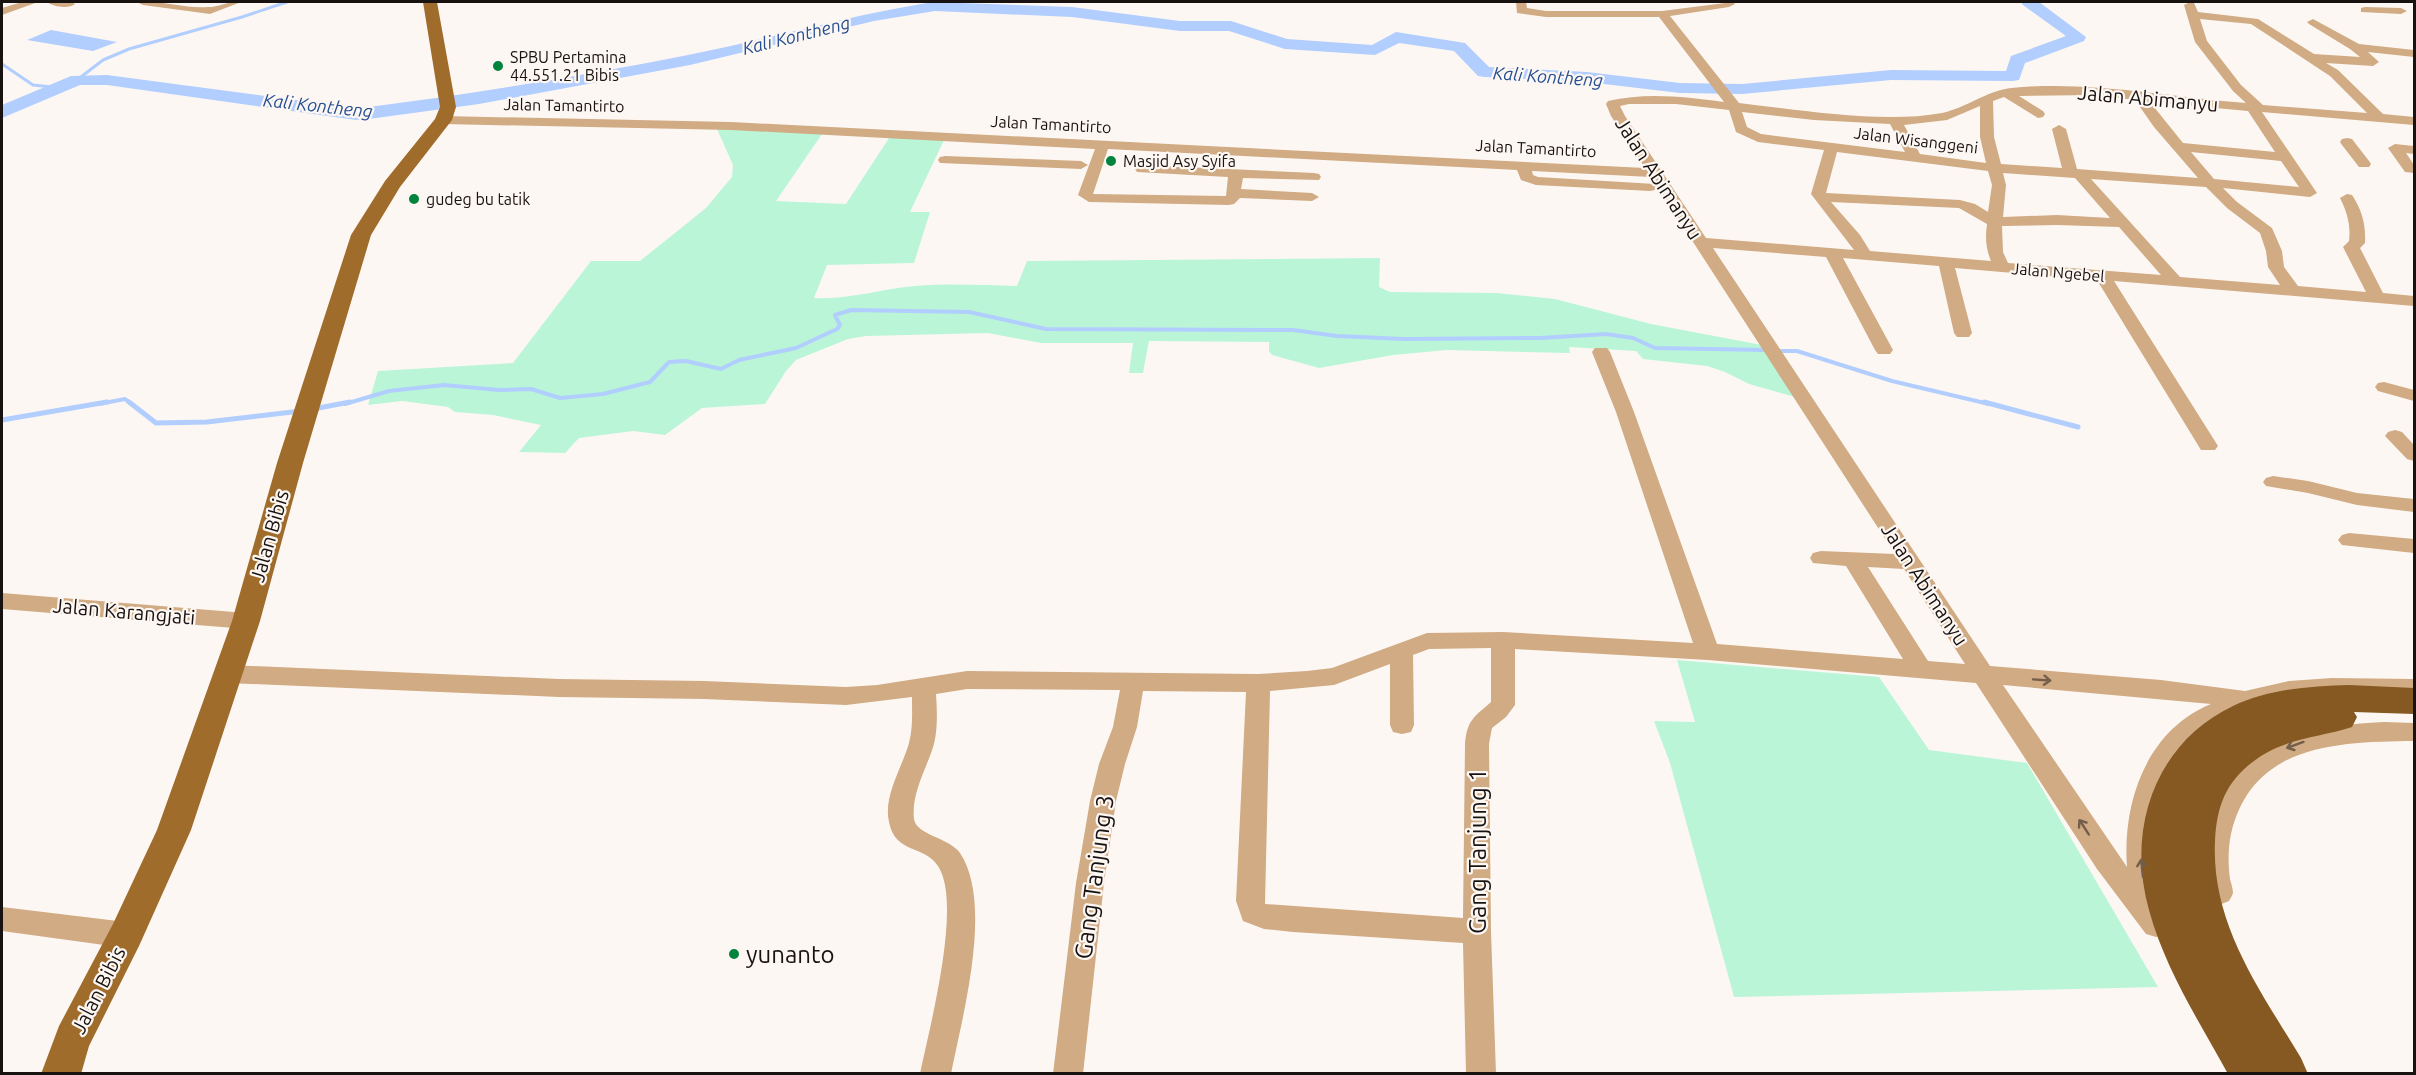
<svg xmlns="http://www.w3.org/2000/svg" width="2416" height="1075" font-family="Ubuntu,sans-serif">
<rect width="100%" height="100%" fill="#fdf7f3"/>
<path fill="#baf5d8" d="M 717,129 L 822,134 L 776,201 L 846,204 L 891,135 L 945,138 L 910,212 L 930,212 L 914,263 L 827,265 L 814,298 C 847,300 881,289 915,286 C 949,283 983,285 1017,286 L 1027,261 L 1380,258 L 1379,287 L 1390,292 L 1496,293 L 1555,299 L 1651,324 L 1762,345 L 1795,397 L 1749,384 L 1725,372 L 1707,366 L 1643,359 L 1636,351 L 1569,347 L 1570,353 L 1447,350 L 1393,355 L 1319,368 L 1272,355 L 1269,351 L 1269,342 L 1149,341 L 1143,373 L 1129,373 L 1133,343 L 1041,343 L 988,333 L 866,336 L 848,339 L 796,360 L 786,371 L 765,404 L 702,408 L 665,435 L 633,431 L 579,438 L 565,453 L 519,452 L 541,425 L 493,415 L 455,412 L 448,407 L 402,401 L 368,405 L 378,371 L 513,363 L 591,261 L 640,261 L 706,208 L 732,177 L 733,165 Z
M 1677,660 L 1879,677 L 1929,750 L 2027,763 L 2158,987 L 1734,997 L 1670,763 L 1654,721 L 1695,722 Z"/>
<path fill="#b1cefe" d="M 51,30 L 117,42 L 93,51 L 27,40 Z"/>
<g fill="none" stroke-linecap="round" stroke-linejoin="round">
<path stroke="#b1cefe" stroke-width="3" d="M 2,64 L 33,85 L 61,88
M 77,80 L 103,60 L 129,49 L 242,17 L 287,2"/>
<path stroke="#b1cefe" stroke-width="4" d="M 1778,351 L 1797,351 L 1892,381 L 1989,404
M 99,404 L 125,399 L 131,404
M 345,404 L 389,391 L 444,385 L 499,390 L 531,389 L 560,398 L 603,394 L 650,382 L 669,362 L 686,361 L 721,369 L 739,360 L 796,348 L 837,329 L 840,325 L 835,315 L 851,310 L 969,312 L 1046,329 L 1293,330 L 1337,336 L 1404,339 L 1540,338 L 1606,334 L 1633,338 L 1655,348 L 1766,350"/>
<path stroke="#b1cefe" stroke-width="5" d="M 129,402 L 156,423 L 207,422 L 301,411
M 1984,402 L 2078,427
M 313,409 L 350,402
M 2,420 L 107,402"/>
<path fill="#b1cefe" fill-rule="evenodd" d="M 933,2 L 1072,7 L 1180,21 L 1231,21 L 1287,39 L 1372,45 L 1396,32 L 1465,43 L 1489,67 L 1587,72 L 1680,83 L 1742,84 L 1891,70 L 2006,71 L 2011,56 L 2066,36 L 2023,5 L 2021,2 L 2039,2 L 2086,37 L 2084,41 L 2025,63 L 2019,80 L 2013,81 L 1891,80 L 1742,94 L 1680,93 L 1587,82 L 1484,77 L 1478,76 L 1454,51 L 1399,43 L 1375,55 L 1285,49 L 1229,31 L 1180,31 L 1072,17 L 935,11 L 874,21 L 690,65 L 479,104 L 369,119 L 356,120 L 107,85 L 80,85 L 2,118 L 2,105 L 71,76 L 107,75 L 356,108 L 369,107 C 476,93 582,76 688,55 C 770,39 850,15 933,2 Z"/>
<path fill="#d0ab83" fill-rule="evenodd" d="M 22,2 L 38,2 L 2,15 L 2,8 Z
M 47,2 L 72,2 L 75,4 C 69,9 53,7 47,2 Z
M 137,2 C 162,0 186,9 208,7 C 220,7 227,1 241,2 L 210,14 L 143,5 Z
M 1516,2 L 1526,2 L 1527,8 L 1546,11 L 1662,11 L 1733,2 L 1735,4 L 1729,7 L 1670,16 L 1739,103 C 1799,110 1883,124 1942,113 C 1966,108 1986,91 2011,88 C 2085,80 2171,97 2246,103 L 2233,91 L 2195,42 L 2184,5 L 2190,2 L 2194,3 L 2198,12 L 2258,19 L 2314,54 L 2360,57 L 2350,49 L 2309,24 L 2307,22 L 2313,19 L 2359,44 L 2414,50 L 2414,57 L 2368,52 L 2379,62 L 2373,66 L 2326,63 L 2338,70 L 2383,114 L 2414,117 L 2414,125 L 2262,112 L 2317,193 L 2310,197 L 2223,188 L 2237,202 L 2272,228 L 2282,251 L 2284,267 L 2298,286 L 2366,292 L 2343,247 L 2349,241 C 2351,225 2347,212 2340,198 L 2347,194 L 2352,195 C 2362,210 2366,225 2365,243 L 2360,248 L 2383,293 L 2414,296 L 2414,306 L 2114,281 L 2218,446 L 2215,450 L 2201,450 L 2097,280 L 1955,268 L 1972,333 L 1969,337 L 1957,337 L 1954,333 L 1939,266 L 1843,258 L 1893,350 L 1890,354 L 1878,354 L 1875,350 L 1826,257 L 1713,248 L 1990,666 L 2161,680 L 2245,691 L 2289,681 L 2332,678 L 2414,679 L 2414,697 C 2343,693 2261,689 2201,733 C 2187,744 2173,758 2166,774 C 2163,781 2162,789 2160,797 C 2150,833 2152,869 2163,905 L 2161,910 L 2170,925 L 2166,934 L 2156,937 L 2146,934 L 2097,869 L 1976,683 L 1708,660 L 1515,649 L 1515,705 L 1506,717 L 1492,728 L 1489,744 L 1491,931 L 1496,1074 L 1466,1074 L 1463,943 L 1293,932 L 1264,929 L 1243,921 L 1236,901 L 1246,692 L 1143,691 L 1137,727 L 1125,764 L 1116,801 L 1104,883 L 1083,1074 L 1053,1074 L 1076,883 L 1090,801 L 1099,764 L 1113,727 L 1120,690 L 967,689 L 936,694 C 937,710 938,727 934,744 C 927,768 911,793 914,819 C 916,835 950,838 960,853 C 994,904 962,1017 951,1074 L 920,1074 C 929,1029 963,904 938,866 C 925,845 895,854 889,822 C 883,796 902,768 909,743 C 913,728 912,713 912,697 L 846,705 L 704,699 L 559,697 L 228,683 L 220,680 L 216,674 L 220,668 L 228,665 L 559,679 L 704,681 L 846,687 L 877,685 L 967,671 L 1258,674 L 1307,671 L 1332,668 L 1427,633 L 1503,632 L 1693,643 L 1616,412 L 1592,352 L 1595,348 L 1607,348 L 1610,352 L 1634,412 L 1717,644 L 1903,659 L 1846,566 L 1813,563 L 1810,558 L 1813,553 L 1821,551 L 1895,554 L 1651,177 L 1532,171 L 1533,175 L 1538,177 L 1655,184 L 1657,187 L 1655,190 L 1650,191 L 1536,185 L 1521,180 L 1517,170 L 1108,149 L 1093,194 L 1226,196 L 1228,177 L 1137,172 L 1135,169 L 1137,166 L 1142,165 L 1314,173 L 1319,174 L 1321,177 L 1319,180 L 1243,178 L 1241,189 L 1312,193 L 1319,197 L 1312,201 L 1240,198 L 1234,204 L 1229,205 L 1089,202 L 1078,195 L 1095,149 L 731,130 L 443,124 L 436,120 L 443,116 L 731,122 L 1645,168 L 1611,116 L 1606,104 L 1608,101 C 1647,92 1685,97 1724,102 L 1659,17 L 1546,17 L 1517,13 ZM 2200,19 L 2251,24 L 2330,76 L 2367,113 L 2263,105 L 2241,85 L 2207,41 ZM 2094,95 L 2135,100 L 2154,127 L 2198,178 L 2077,169 L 2066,129 L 2059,125 L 2052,129 L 2062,168 L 2001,164 L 1994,137 L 1993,101 L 2004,97 L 2038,118 L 2043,117 L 2045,114 L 2043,111 L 2019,96 ZM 2150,102 L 2248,111 L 2275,152 L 2183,143 ZM 1629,104 L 1676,104 L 1729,110 L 1736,132 L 1758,142 L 1824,150 L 1811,194 L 1854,250 L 1706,238 L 1625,116 L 1620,106 ZM 1980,106 L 1980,137 L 1986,163 L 1920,154 L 1904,125 L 1947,120 ZM 1742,112 L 1814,120 L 1890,124 L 1905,152 L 1761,134 L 1747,127 ZM 1837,152 L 1988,171 L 1992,185 L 1988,212 L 1975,204 L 1960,200 L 1826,193 ZM 2191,152 L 2281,161 L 2299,187 L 2214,179 ZM 2003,173 L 2075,178 L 2110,218 L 2057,215 L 2003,217 L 2006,185 ZM 2091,179 L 2206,187 L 2227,208 L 2260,233 L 2266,251 L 2268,267 L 2280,285 L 2180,277 ZM 1831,202 L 1959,208 L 1987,224 C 1985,238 1986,249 1991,261 L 1870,251 L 1860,235 ZM 2057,225 L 2119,227 L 2161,275 L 2008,263 L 2003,252 L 2002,226 ZM 1868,567 L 1904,569 L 1965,664 L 1928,661 ZM 1491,648 L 1491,702 C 1474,717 1467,720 1465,744 L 1463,918 L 1265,904 L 1270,691 L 1334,685 L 1390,664 L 1390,725 L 1393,732 L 1402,734 L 1411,732 L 1414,725 L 1413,655 L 1429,649 ZM 2003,685 L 2211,704 C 2147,730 2122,802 2127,867 Z
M 2365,7 L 2401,8 L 2407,11 L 2401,14 L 2361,12 L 2361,8 Z
M 2347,138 L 2352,139 L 2369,161 L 2371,164 L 2369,167 L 2359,167 L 2342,145 L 2340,142 L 2342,139 Z
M 2395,144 L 2414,146 L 2414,154 L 2406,153 L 2414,165 L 2414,173 L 2405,172 L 2388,148 Z
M 945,156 L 1081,161 L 1088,165 L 1081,169 L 940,163 L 938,160 L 940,157 Z
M 2384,382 L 2414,390 L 2414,401 L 2378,391 L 2375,387 L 2378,383 Z
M 2395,430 L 2402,432 L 2414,445 L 2414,461 L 2407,459 L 2385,436 L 2388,432 Z
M 2273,476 L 2308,481 L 2357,493 L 2414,499 L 2414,512 L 2357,505 L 2308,493 L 2266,486 L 2263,482 L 2266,478 Z
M 2349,533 L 2414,539 L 2414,553 L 2342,545 L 2338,540 L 2342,535 Z
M 2,593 L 246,613 L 254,615 L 257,621 L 254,627 L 246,629 L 2,609 Z
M 2384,722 L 2414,723 L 2414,741 C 2339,742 2252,743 2231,834 C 2228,848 2228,865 2230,879 C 2231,883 2233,889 2233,893 C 2232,896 2230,899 2229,901 L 2219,905 L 2209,901 C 2198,879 2200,848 2208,825 C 2235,740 2304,726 2384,722 Z
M 2,907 L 126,922 L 136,926 L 140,935 L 136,944 L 126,948 L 2,931 Z"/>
<path fill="#a06c2b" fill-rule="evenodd" d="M 423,2 L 437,2 L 456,107 L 452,120 L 400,187 L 371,235 L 303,463 L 260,621 L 191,830 L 139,946 L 89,1046 L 81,1074 L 41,1074 L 59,1026 L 113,924 L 157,830 L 232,621 L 277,463 L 351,235 L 385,181 L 435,119 L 440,107 Z"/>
<path fill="#855921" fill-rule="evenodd" d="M 2349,685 L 2414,688 L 2414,714 L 2354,712 L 2357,717 L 2352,727 C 2321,737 2289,738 2261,756 C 2228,778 2217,802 2215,841 C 2211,924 2260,990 2301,1058 L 2308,1074 L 2228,1074 C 2199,1021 2165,969 2149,910 C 2126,829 2155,743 2233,706 C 2268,689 2311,686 2349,685 Z"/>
</g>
<defs><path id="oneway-shaft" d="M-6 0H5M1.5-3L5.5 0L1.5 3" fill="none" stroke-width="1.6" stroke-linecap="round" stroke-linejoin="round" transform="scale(1.5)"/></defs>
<g stroke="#745e4a">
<use href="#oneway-shaft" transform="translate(2042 680) rotate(4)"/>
<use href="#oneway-shaft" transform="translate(2295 745) rotate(160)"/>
<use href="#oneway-shaft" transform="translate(2084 827) rotate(-123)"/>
<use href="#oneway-shaft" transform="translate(2142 868) rotate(-96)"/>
</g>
<g fill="#00833d" stroke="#fdf7f3" stroke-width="2">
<circle cx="498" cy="66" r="6"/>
<circle cx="1111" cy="161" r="6"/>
<circle cx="414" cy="199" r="6"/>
<circle cx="734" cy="954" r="6"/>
</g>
<g text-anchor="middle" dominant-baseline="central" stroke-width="4.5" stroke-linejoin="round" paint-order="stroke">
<g font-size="16" fill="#181210" stroke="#fdf7f3" text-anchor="start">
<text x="510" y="57">SPBU Pertamina<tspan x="510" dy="18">44.551.21 Bibis</tspan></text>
<text x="1123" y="161">Masjid Asy Syifa</text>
<text x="426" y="199">gudeg bu tatik</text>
</g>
<g font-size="16" fill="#181210" stroke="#fdf7f3">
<text transform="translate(564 105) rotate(1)">Jalan Tamantirto</text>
<text transform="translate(1051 124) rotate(3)">Jalan Tamantirto</text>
<text transform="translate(1916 140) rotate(7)">Jalan Wisanggeni</text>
<text transform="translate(1536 148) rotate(3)">Jalan Tamantirto</text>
<text transform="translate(2058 272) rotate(5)">Jalan Ngebel</text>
</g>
<g font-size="18" font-style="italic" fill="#254e93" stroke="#fdf7f3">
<text transform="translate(796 35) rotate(-14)">Kali Kontheng</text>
<text transform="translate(1548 76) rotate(4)">Kali Kontheng</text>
<text transform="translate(318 105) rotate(6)">Kali Kontheng</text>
</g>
<g font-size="20" fill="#181210" stroke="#fdf7f3">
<text transform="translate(2148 98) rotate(5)">Jalan Abimanyu</text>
<text transform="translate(1659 178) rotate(57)">Jalan Abimanyu</text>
<text transform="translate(269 536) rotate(-74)">Jalan Bibis</text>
<text transform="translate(1925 584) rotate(57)">Jalan Abimanyu</text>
<text transform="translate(124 611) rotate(5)">Jalan Karangjati</text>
<text transform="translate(98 990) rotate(-63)">Jalan Bibis</text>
</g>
<g font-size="24" fill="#181210" stroke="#fdf7f3">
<text transform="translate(1477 851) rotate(-90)">Gang Tanjung 1</text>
<text transform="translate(1094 877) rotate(-82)">Gang Tanjung 3</text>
</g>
<g font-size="24" fill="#181210" stroke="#fdf7f3" text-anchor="start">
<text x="746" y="954">yunanto</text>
</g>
</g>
<rect width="2416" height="1075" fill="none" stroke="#181210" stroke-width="6"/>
</svg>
